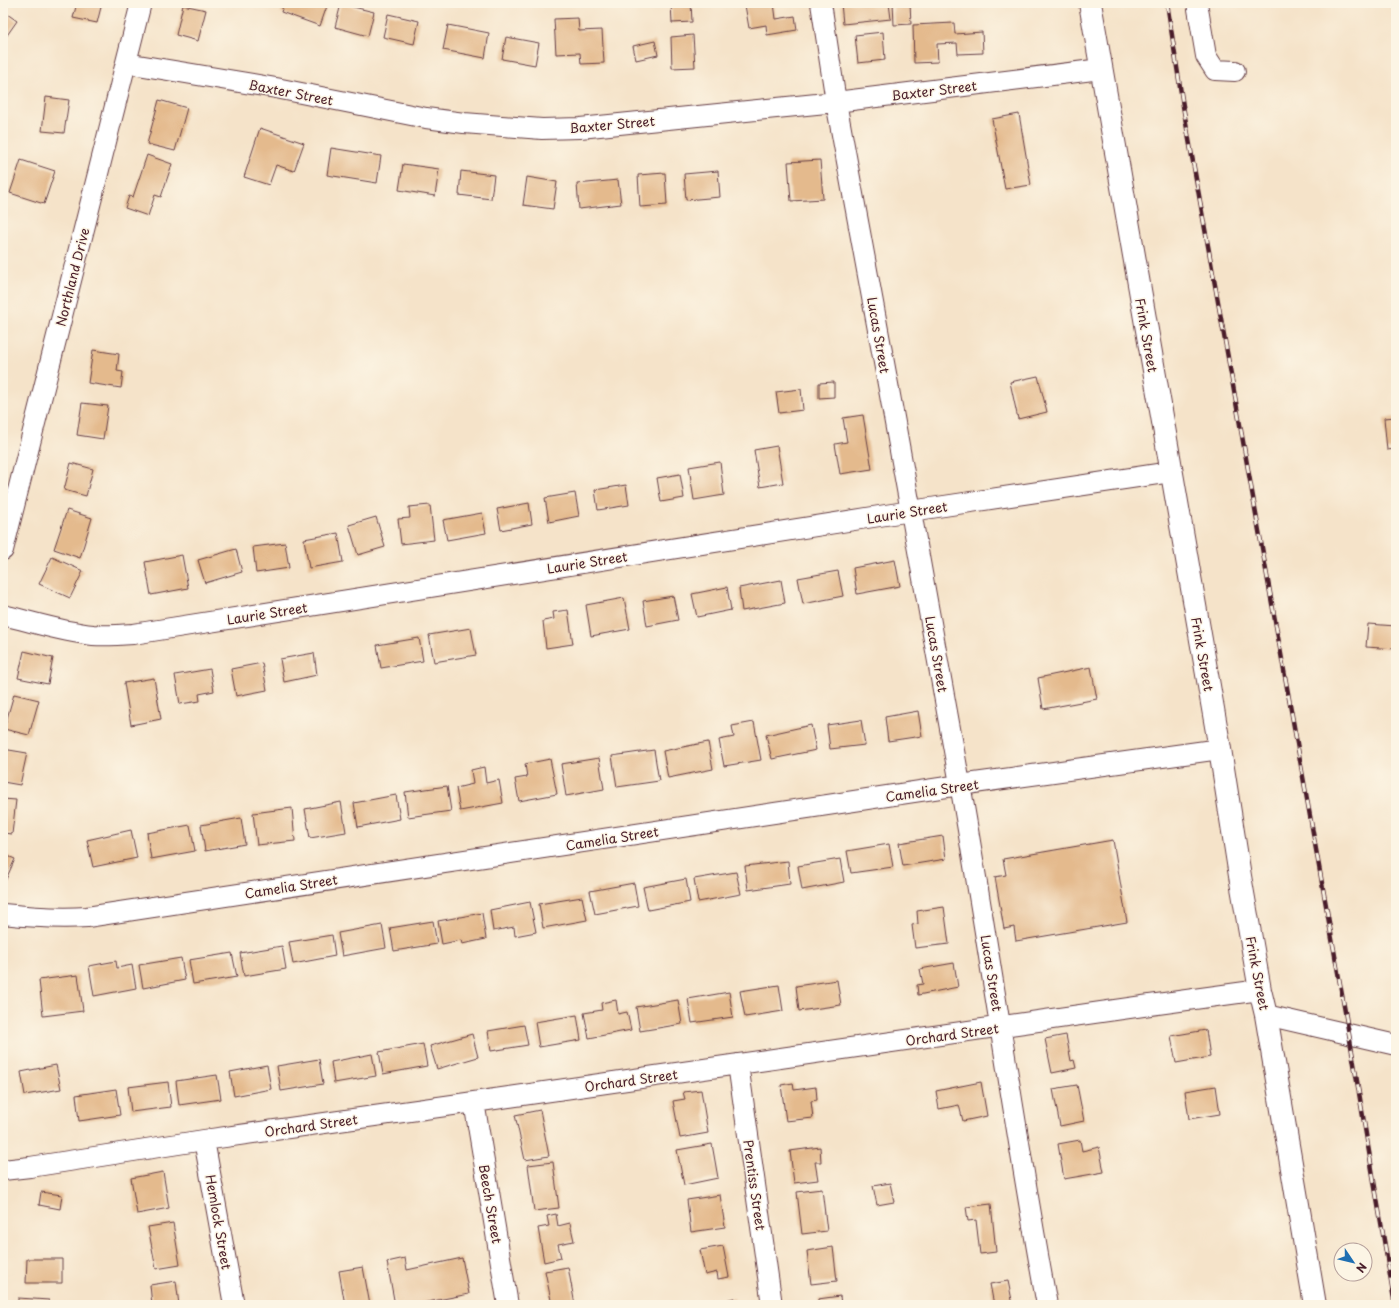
<svg xmlns="http://www.w3.org/2000/svg" width="1399" height="1308" font-family="'Playpen Sans',sans-serif">
<rect width="100%" height="100%" fill="#fcf5e5"/>
<filter id="ink" filterUnits="userSpaceOnUse"><feTurbulence type="fractalNoise" baseFrequency=".025" numOctaves="2"/><feDisplacementMap in="SourceGraphic" scale="8" xChannelSelector="R" yChannelSelector="G"/><feConvolveMatrix kernelMatrix="1 2 1 2 8 2 1 2 1" color-interpolation-filters="sRGB"/></filter>
<filter id="wash" filterUnits="userSpaceOnUse"><feTurbulence type="fractalNoise" baseFrequency=".012" numOctaves="4" result="noise"/><feDisplacementMap in="SourceGraphic" scale="16" xChannelSelector="R" yChannelSelector="G"/><feGaussianBlur stdDeviation="0.9" result="paint"/><feColorMatrix in="noise" values="0 0 0 0 0 0 0 0 0 0 0 0 0 0 0 0 0 1.4 0 .05"/><feComposite in="paint" operator="in"/></filter>
<g filter="url(#wash)">
<rect width="100%" height="100%" fill="#f5e3c9"/>
<g id="blocks">
<path fill="#e4ba8d" d="M 77,3 L 102,3 L 97,23 L 73,18 Z
M 284,3 L 320,3 L 327,6 L 320,26 L 281,12 Z
M 671,3 L 691,3 L 692,22 L 672,23 Z
M 759,3 L 774,3 L 776,19 L 795,16 L 797,30 L 767,35 L 766,25 L 749,28 L 745,5 Z
M 841,3 L 889,3 L 891,19 L 843,24 Z
M 893,3 L 910,3 L 911,24 L 894,25 Z
M 341,4 L 374,12 L 368,36 L 335,27 Z
M 183,5 L 206,10 L 198,41 L 176,35 Z
M 3,11 L 17,21 L 3,41 Z
M 388,14 L 419,21 L 414,44 L 383,37 Z
M 578,18 L 579,31 L 602,30 L 604,63 L 581,64 L 580,53 L 556,54 L 554,19 Z
M 954,23 L 955,34 L 982,32 L 983,53 L 958,54 L 957,43 L 937,44 L 938,62 L 914,63 L 913,25 Z
M 448,25 L 489,33 L 485,58 L 443,50 Z
M 883,32 L 885,60 L 858,63 L 855,35 Z
M 693,35 L 695,67 L 672,68 L 671,37 Z
M 506,37 L 539,43 L 535,65 L 502,59 Z
M 655,41 L 658,55 L 636,60 L 633,46 Z
M 46,97 L 69,100 L 64,133 L 42,131 Z
M 159,100 L 187,108 L 175,151 L 147,144 Z
M 1019,114 L 1031,185 L 1005,189 L 992,119 Z
M 260,128 L 304,143 L 294,171 L 276,165 L 269,185 L 244,177 Z
M 331,148 L 381,156 L 377,183 L 327,175 Z
M 147,155 L 172,164 L 161,197 L 155,195 L 148,216 L 125,208 L 129,196 L 133,197 Z
M 21,160 L 55,171 L 44,204 L 10,193 Z
M 820,160 L 823,199 L 791,201 L 788,162 Z
M 403,164 L 439,169 L 435,196 L 399,190 Z
M 461,171 L 494,175 L 491,199 L 459,195 Z
M 718,171 L 720,197 L 686,200 L 684,174 Z
M 665,173 L 667,205 L 640,207 L 638,175 Z
M 527,177 L 557,182 L 553,209 L 523,205 Z
M 618,180 L 621,204 L 579,209 L 577,184 Z
M 93,350 L 119,354 L 117,371 L 123,372 L 121,388 L 88,383 Z
M 1038,376 L 1047,412 L 1018,419 L 1010,382 Z
M 834,382 L 834,397 L 819,398 L 819,383 Z
M 801,389 L 803,410 L 779,413 L 776,392 Z
M 82,403 L 108,406 L 103,439 L 77,435 Z
M 863,415 L 872,469 L 840,474 L 835,444 L 847,442 L 843,418 Z
M 1396,417 L 1396,449 L 1387,450 L 1384,418 Z
M 777,446 L 783,483 L 760,487 L 754,450 Z
M 720,462 L 724,495 L 694,500 L 689,467 Z
M 71,463 L 93,469 L 86,496 L 64,490 Z
M 680,474 L 684,498 L 661,502 L 657,478 Z
M 626,485 L 629,505 L 598,510 L 595,490 Z
M 575,493 L 579,516 L 549,522 L 545,498 Z
M 529,503 L 532,524 L 501,530 L 497,509 Z
M 430,505 L 434,540 L 401,544 L 398,519 L 410,518 L 409,507 Z
M 67,510 L 92,518 L 80,558 L 54,549 Z
M 482,513 L 486,533 L 447,540 L 443,520 Z
M 376,517 L 385,547 L 358,555 L 349,525 Z
M 338,533 L 343,562 L 309,568 L 304,539 Z
M 285,543 L 289,568 L 256,573 L 253,547 Z
M 236,549 L 242,572 L 205,583 L 198,560 Z
M 182,555 L 188,588 L 151,595 L 145,562 Z
M 52,557 L 83,571 L 70,598 L 39,584 Z
M 895,560 L 900,586 L 857,594 L 853,568 Z
M 838,571 L 843,596 L 803,604 L 798,578 Z
M 781,580 L 785,603 L 742,611 L 739,588 Z
M 727,587 L 731,610 L 697,617 L 692,594 Z
M 673,596 L 678,620 L 647,626 L 643,601 Z
M 624,598 L 630,629 L 591,636 L 586,605 Z
M 568,610 L 573,644 L 546,648 L 543,621 L 554,619 L 553,612 Z
M 1368,624 L 1396,626 L 1396,649 L 1366,647 Z
M 471,628 L 476,655 L 434,662 L 429,635 Z
M 419,638 L 423,661 L 381,668 L 377,645 Z
M 24,651 L 53,658 L 48,684 L 18,678 Z
M 314,653 L 317,675 L 284,682 L 280,659 Z
M 262,663 L 267,690 L 236,696 L 231,669 Z
M 1091,667 L 1097,699 L 1043,709 L 1038,678 Z
M 210,669 L 214,691 L 199,694 L 200,701 L 180,704 L 175,675 Z
M 154,678 L 161,719 L 131,725 L 124,683 Z
M 14,694 L 39,700 L 29,735 L 4,729 Z
M 918,711 L 922,736 L 888,741 L 885,717 Z
M 861,720 L 865,745 L 830,749 L 827,725 Z
M 754,722 L 761,760 L 724,766 L 719,740 L 734,737 L 732,726 Z
M 811,725 L 816,750 L 772,759 L 766,735 Z
M 708,742 L 713,769 L 668,778 L 663,751 Z
M 3,749 L 27,753 L 20,785 L 3,782 Z
M 654,750 L 659,781 L 617,787 L 612,756 Z
M 599,758 L 604,789 L 566,796 L 561,764 Z
M 550,759 L 557,794 L 519,801 L 515,779 L 527,777 L 525,764 Z
M 484,767 L 486,783 L 499,780 L 503,803 L 460,811 L 456,788 L 473,784 L 471,770 Z
M 447,786 L 451,811 L 408,817 L 405,792 Z
M 396,795 L 400,819 L 358,827 L 354,803 Z
M 3,799 L 16,800 L 12,834 L 3,833 Z
M 341,802 L 346,832 L 310,838 L 305,809 Z
M 292,808 L 295,841 L 257,845 L 253,813 Z
M 241,818 L 245,844 L 205,851 L 201,825 Z
M 190,825 L 195,851 L 151,859 L 147,833 Z
M 131,830 L 137,858 L 93,867 L 87,840 Z
M 943,836 L 946,859 L 903,866 L 899,843 Z
M 1113,840 L 1127,922 L 1016,941 L 1014,927 L 1004,929 L 995,877 L 1006,875 L 1003,859 Z
M 889,844 L 893,867 L 851,873 L 847,851 Z
M 3,854 L 15,859 L 3,886 Z
M 840,859 L 844,882 L 802,890 L 798,866 Z
M 788,861 L 790,884 L 748,890 L 745,866 Z
M 736,872 L 741,894 L 698,902 L 694,879 Z
M 686,879 L 690,902 L 648,910 L 643,887 Z
M 634,883 L 638,906 L 595,914 L 590,891 Z
M 582,897 L 587,920 L 543,928 L 539,904 Z
M 530,902 L 536,932 L 515,936 L 514,927 L 493,931 L 490,910 Z
M 944,907 L 949,944 L 915,948 L 912,925 L 918,924 L 917,911 Z
M 482,913 L 486,939 L 462,944 L 461,940 L 442,944 L 438,921 Z
M 433,921 L 437,944 L 394,951 L 390,928 Z
M 382,925 L 386,948 L 342,956 L 338,933 Z
M 332,935 L 335,956 L 293,964 L 289,942 Z
M 282,946 L 286,969 L 244,976 L 240,953 Z
M 232,953 L 237,977 L 193,984 L 189,960 Z
M 181,958 L 185,980 L 143,988 L 139,965 Z
M 116,961 L 117,968 L 132,965 L 136,988 L 94,996 L 89,966 Z
M 954,963 L 958,987 L 918,995 L 917,985 L 923,984 L 920,969 Z
M 78,975 L 83,1011 L 43,1016 L 39,980 Z
M 837,980 L 841,1005 L 799,1011 L 796,986 Z
M 779,985 L 783,1011 L 745,1017 L 740,991 Z
M 729,992 L 733,1017 L 692,1023 L 688,999 Z
M 616,1000 L 618,1014 L 627,1012 L 631,1030 L 589,1038 L 584,1013 L 602,1010 L 601,1003 Z
M 678,1000 L 682,1024 L 640,1031 L 636,1007 Z
M 577,1015 L 581,1040 L 539,1047 L 535,1022 Z
M 524,1025 L 528,1045 L 491,1051 L 488,1031 Z
M 1206,1030 L 1210,1057 L 1176,1063 L 1171,1036 Z
M 472,1034 L 478,1057 L 437,1069 L 430,1046 Z
M 1066,1035 L 1071,1061 L 1074,1060 L 1076,1068 L 1052,1073 L 1045,1039 Z
M 423,1044 L 427,1066 L 383,1074 L 379,1052 Z
M 372,1054 L 376,1076 L 334,1083 L 331,1062 Z
M 319,1059 L 323,1084 L 281,1091 L 277,1066 Z
M 56,1065 L 61,1089 L 25,1095 L 21,1072 Z
M 267,1065 L 271,1089 L 234,1096 L 230,1072 Z
M 217,1075 L 221,1099 L 179,1105 L 176,1081 Z
M 168,1082 L 171,1107 L 131,1112 L 128,1087 Z
M 981,1082 L 987,1116 L 963,1121 L 959,1105 L 939,1109 L 936,1091 Z
M 793,1083 L 794,1090 L 816,1087 L 817,1100 L 811,1101 L 813,1118 L 786,1121 L 781,1085 Z
M 1077,1085 L 1084,1121 L 1060,1126 L 1053,1089 Z
M 1216,1086 L 1220,1114 L 1189,1119 L 1185,1091 Z
M 116,1089 L 120,1115 L 79,1121 L 76,1095 Z
M 701,1090 L 708,1133 L 680,1138 L 673,1101 L 685,1099 L 683,1092 Z
M 540,1110 L 549,1156 L 525,1160 L 515,1115 Z
M 1080,1140 L 1082,1151 L 1099,1147 L 1104,1172 L 1064,1179 L 1058,1144 Z
M 712,1144 L 718,1178 L 684,1185 L 677,1150 Z
M 820,1147 L 821,1162 L 815,1162 L 818,1180 L 794,1183 L 790,1151 Z
M 553,1162 L 559,1208 L 534,1211 L 528,1165 Z
M 163,1172 L 169,1208 L 137,1214 L 131,1178 Z
M 890,1183 L 894,1202 L 877,1205 L 873,1186 Z
M 822,1189 L 827,1231 L 802,1234 L 797,1192 Z
M 41,1192 L 62,1195 L 60,1209 L 39,1205 Z
M 720,1195 L 725,1227 L 691,1232 L 687,1200 Z
M 991,1204 L 996,1252 L 980,1254 L 976,1220 L 968,1221 L 966,1207 Z
M 556,1214 L 558,1226 L 570,1223 L 574,1241 L 558,1244 L 561,1258 L 544,1262 L 538,1228 L 549,1226 L 547,1216 Z
M 173,1223 L 180,1265 L 156,1269 L 148,1227 Z
M 723,1246 L 729,1277 L 718,1279 L 717,1272 L 705,1275 L 700,1250 Z
M 833,1247 L 837,1281 L 811,1284 L 807,1251 Z
M 405,1258 L 407,1270 L 462,1258 L 469,1294 L 412,1305 L 395,1305 L 387,1262 Z
M 27,1259 L 62,1259 L 62,1283 L 26,1283 Z
M 363,1267 L 370,1305 L 345,1305 L 339,1271 Z
M 568,1267 L 575,1305 L 552,1305 L 545,1271 Z
M 176,1281 L 179,1305 L 152,1305 L 150,1285 Z
M 1008,1281 L 1013,1305 L 994,1305 L 990,1284 Z
M 840,1296 L 841,1305 L 818,1305 L 818,1299 Z
M 18,1298 L 49,1300 L 49,1305 L 18,1305 Z
M 734,1298 L 735,1305 L 708,1305 L 708,1304 Z"/>
</g>
</g>
<g filter="url(#ink)">
<use href="#blocks" fill-opacity="0" stroke="#643c43" stroke-width="1"/>
<g fill="none" stroke-linecap="round" stroke-linejoin="round">
<defs>
<path id="minor" d="M 821,3 L 836,102 C 878,329 920,557 960,784 C 991,958 1015,1132 1047,1305
M 1197,3 L 1206,56 L 1215,70 L 1235,71
M 126,63 L 276,88 L 426,118 L 464,123 L 542,129 L 580,128 L 836,102 L 1101,69
M 3,550 L 141,3
M 3,615 C 33,622 63,632 93,635 C 107,636 120,635 133,634 L 911,511 L 1171,472
M 3,914 C 31,917 59,919 87,917 L 960,785 L 1220,749
M 1266,1015 L 1396,1045
M 738,1064 L 772,1305
M 474,1102 L 508,1305
M 204,1140 L 234,1305
M 3,1170 L 30,1167 L 204,1140 L 474,1102 L 1150,1005 L 1260,990"/>
<path id="major" d="M 1090,3 L 1220,749 L 1240,876 L 1260,990 L 1266,1015 L 1315,1305"/>
</defs>
<use href="#minor" stroke="#643c43" stroke-width="22"/>
<use href="#major" stroke="#643c43" stroke-width="24"/>
<use href="#minor" stroke="#fff" stroke-width="20"/>
<use href="#major" stroke="#fff" stroke-width="22"/>
<defs>
<path id="rail" d="M 1167,3 L 1183,106 L 1349,1034 L 1395,1305"/>
</defs>
<use href="#rail" stroke="#4a1f2b" stroke-width="4.5"/>
<use href="#rail" stroke="#fcf5e5" stroke-width="3" stroke-dasharray="9" stroke-linecap="butt"/>
</g>
</g>
<g text-anchor="middle" dominant-baseline="central" stroke-width="3" stroke-linejoin="round" paint-order="stroke">
<g font-size="13" fill="#4a1f2b" stroke="#fcf5e5">
<text transform="translate(934 90) rotate(-7)">Baxter Street</text>
<text transform="translate(291 92) rotate(11)">Baxter Street</text>
<text transform="translate(612 124) rotate(-5)">Baxter Street</text>
<text transform="translate(72 277) rotate(-76)">Northland Drive</text>
<text transform="translate(879 335) rotate(80)">Lucas Street</text>
<text transform="translate(1147 335) rotate(80)">Frink Street</text>
<text transform="translate(907 512) rotate(-9)">Laurie Street</text>
<text transform="translate(587 562) rotate(-9)">Laurie Street</text>
<text transform="translate(267 613) rotate(-9)">Laurie Street</text>
<text transform="translate(937 654) rotate(80)">Lucas Street</text>
<text transform="translate(1203 654) rotate(80)">Frink Street</text>
<text transform="translate(932 790) rotate(-8)">Camelia Street</text>
<text transform="translate(612 838) rotate(-9)">Camelia Street</text>
<text transform="translate(291 886) rotate(-9)">Camelia Street</text>
<text transform="translate(992 973) rotate(81)">Lucas Street</text>
<text transform="translate(1258 973) rotate(79)">Frink Street</text>
<text transform="translate(952 1034) rotate(-8)">Orchard Street</text>
<text transform="translate(631 1080) rotate(-8)">Orchard Street</text>
<text transform="translate(311 1125) rotate(-8)">Orchard Street</text>
<text transform="translate(755 1185) rotate(82)">Prentiss Street</text>
<text transform="translate(491 1204) rotate(80)">Beech Street</text>
<text transform="translate(219 1222) rotate(80)">Hemlock Street</text>
</g>
</g>
<rect width="1399" height="1308" fill="none" stroke="#fcf5e5" stroke-width="16"/>
<g transform="translate(1353 1262) rotate(125)"><circle r="19" fill="#fcf5e5" stroke="#b59f9b"/>
<path d="M0-3L7 15L0 10L-7 15Z" fill="#1f6fb2"/>
<text y="-6" font-size="11" font-weight="bold" text-anchor="middle" fill="#4a1f2b">N</text>
</g>
</svg>
